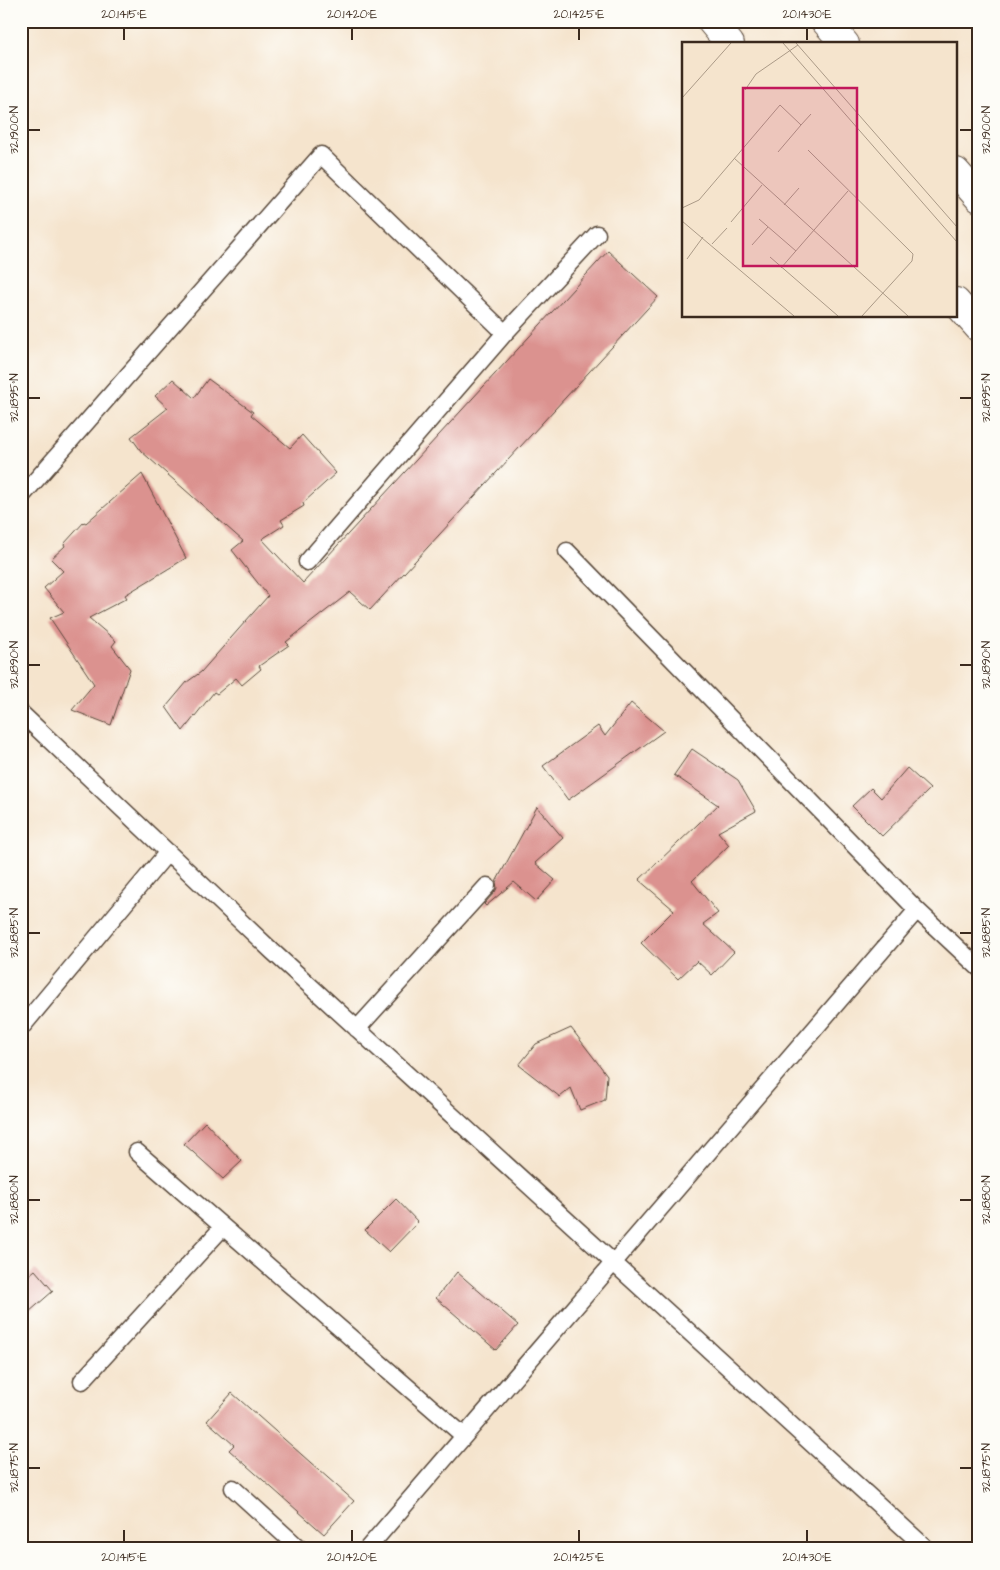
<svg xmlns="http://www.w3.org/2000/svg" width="1000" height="1570" font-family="'Architects Daughter',sans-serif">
<rect width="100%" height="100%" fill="#fdfcf7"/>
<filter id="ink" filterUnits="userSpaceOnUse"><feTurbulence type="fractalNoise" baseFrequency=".02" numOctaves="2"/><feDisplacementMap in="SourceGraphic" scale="10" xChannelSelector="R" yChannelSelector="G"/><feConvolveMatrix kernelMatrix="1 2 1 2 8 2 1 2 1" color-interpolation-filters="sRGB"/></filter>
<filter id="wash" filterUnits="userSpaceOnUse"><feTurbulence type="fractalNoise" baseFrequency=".0096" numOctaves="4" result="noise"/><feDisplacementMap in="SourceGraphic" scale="20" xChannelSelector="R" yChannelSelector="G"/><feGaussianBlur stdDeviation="1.12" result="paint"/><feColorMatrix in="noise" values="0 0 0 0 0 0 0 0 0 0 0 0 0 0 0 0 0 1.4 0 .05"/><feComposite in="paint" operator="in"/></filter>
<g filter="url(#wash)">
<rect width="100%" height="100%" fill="#f5e4cd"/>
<g id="blocks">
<path fill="#db928f" d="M 608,251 L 658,297 L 370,610 L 350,592 L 286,642 L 289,645 L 259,666 L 261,669 L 242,685 L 236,678 L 217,694 L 214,692 L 183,731 L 166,707 L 187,682 L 201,672 L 268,596 L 232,550 L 243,541 L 141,451 L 131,437 L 168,408 L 155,396 L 173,379 L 194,398 L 208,379 L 253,412 L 251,415 L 290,448 L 302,435 L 336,473 L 303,503 L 304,506 L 281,520 L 284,525 L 262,539 L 303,583 Z
M 142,474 L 186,558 L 125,595 L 127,598 L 89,618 L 116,641 L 112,646 L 130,669 L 111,725 L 72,710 L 94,684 L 50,618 L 64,612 L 44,588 L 63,571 L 51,559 L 65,546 L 64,544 L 84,522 L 86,523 Z
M 631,703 L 664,731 L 568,800 L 543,766 L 598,726 L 605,736 Z
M 692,749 L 738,780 L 756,811 L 718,832 L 729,845 L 692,881 L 718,913 L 703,924 L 734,952 L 712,975 L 697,961 L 678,979 L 641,943 L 674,910 L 639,880 L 718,805 L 674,775 Z
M 907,768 L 930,789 L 882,836 L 852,806 L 871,788 L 881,798 Z
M 537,807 L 563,838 L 535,863 L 555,880 L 536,901 L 514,882 L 486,906 L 484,904 L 495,892 L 497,888 L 496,882 Z
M 571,1028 L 607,1075 L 605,1100 L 580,1110 L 571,1088 L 560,1097 L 519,1065 L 536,1044 Z
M 205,1122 L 242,1161 L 223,1179 L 184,1144 Z
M 396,1199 L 418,1222 L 389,1252 L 365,1230 Z
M 35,1270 L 53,1291 L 21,1319 L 21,1282 Z
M 457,1272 L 518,1325 L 496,1350 L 436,1298 Z
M 232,1393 L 354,1501 L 324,1534 L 229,1450 L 234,1445 L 207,1421 Z"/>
</g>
</g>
<g filter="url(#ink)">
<use href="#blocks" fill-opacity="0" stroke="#574638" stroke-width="1"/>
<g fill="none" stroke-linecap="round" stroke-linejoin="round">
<defs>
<path id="lane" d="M 21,497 L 321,155 L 505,333 L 597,234
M 567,551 L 917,910 L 979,968
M 307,562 L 505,333
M 21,713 L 272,951 L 927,1549
M 21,1028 L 168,852
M 357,1029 L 487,886
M 137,1152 L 464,1436
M 82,1381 L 223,1227
M 233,1488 L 300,1549
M 367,1549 L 917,910"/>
<path id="street" d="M 711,21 L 730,44
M 825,21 L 845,44
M 956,172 L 979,198
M 956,302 L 979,328"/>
</defs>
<use href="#lane" stroke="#574638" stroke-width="19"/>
<use href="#street" stroke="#574638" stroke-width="30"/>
<use href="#lane" stroke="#fff" stroke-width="16"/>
<use href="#street" stroke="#fff" stroke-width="28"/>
</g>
</g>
<path fill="none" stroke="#3b2a1e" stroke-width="2" d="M 124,28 L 124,40M 352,28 L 352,40M 579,28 L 579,40M 807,28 L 807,40M 28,130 L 40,130M 960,130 L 972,130M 28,398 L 40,398M 960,398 L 972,398M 28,665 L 40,665M 960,665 L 972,665M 28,933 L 40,933M 960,933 L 972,933M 28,1200 L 40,1200M 960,1200 L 972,1200M 28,1468 L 40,1468M 960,1468 L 972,1468M 124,1530 L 124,1542M 352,1530 L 352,1542M 579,1530 L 579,1542M 807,1530 L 807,1542"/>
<g transform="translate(682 42)">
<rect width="275" height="275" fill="#f5e4cd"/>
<path fill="none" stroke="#ab9a87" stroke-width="1" d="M 101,1 L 275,200M 114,1 L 275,185M 63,48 L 74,32 L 116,3M 0,56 L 49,1M 126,108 L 231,212 L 230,219 L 180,274M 96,110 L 119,83M 52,116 L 226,274M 102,163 L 117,146M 0,166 L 17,158 L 98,63 L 119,83 L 129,72M 77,177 L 114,209M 0,179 L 112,274M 49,180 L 80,143M 30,202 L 45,186M 70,203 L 86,185M 88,215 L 156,274M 5,217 L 21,195M 99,226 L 166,149"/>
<path fill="#c2185b" fill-opacity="0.15" stroke="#c2185b" stroke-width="2.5" d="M 61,46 L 175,46 L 175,224 L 61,224 Z"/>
<rect width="275" height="275" fill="none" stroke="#3b2a1e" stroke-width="2.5"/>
</g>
<rect width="1000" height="1570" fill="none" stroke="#fdfcf7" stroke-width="55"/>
<rect x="28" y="28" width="944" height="1514" fill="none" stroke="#3b2a1e" stroke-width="2"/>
<g font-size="12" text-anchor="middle" fill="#3b2a1e">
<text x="124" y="18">20.1415°E</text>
<text x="352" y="18">20.1420°E</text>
<text x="579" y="18">20.1425°E</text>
<text x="807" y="18">20.1430°E</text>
<text transform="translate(14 130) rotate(-90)" y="4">32.1900°N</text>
<text transform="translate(986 130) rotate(-90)" y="4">32.1900°N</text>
<text transform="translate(14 398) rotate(-90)" y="4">32.1895°N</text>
<text transform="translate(986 398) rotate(-90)" y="4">32.1895°N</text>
<text transform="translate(14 665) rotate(-90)" y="4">32.1890°N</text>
<text transform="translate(986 665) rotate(-90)" y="4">32.1890°N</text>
<text transform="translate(14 933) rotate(-90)" y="4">32.1885°N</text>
<text transform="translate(986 933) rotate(-90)" y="4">32.1885°N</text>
<text transform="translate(14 1200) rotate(-90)" y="4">32.1880°N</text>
<text transform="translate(986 1200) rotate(-90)" y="4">32.1880°N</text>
<text transform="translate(14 1468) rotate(-90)" y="4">32.1875°N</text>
<text transform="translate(986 1468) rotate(-90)" y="4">32.1875°N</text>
<text x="124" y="1561">20.1415°E</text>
<text x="352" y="1561">20.1420°E</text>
<text x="579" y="1561">20.1425°E</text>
<text x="807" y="1561">20.1430°E</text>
</g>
</svg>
